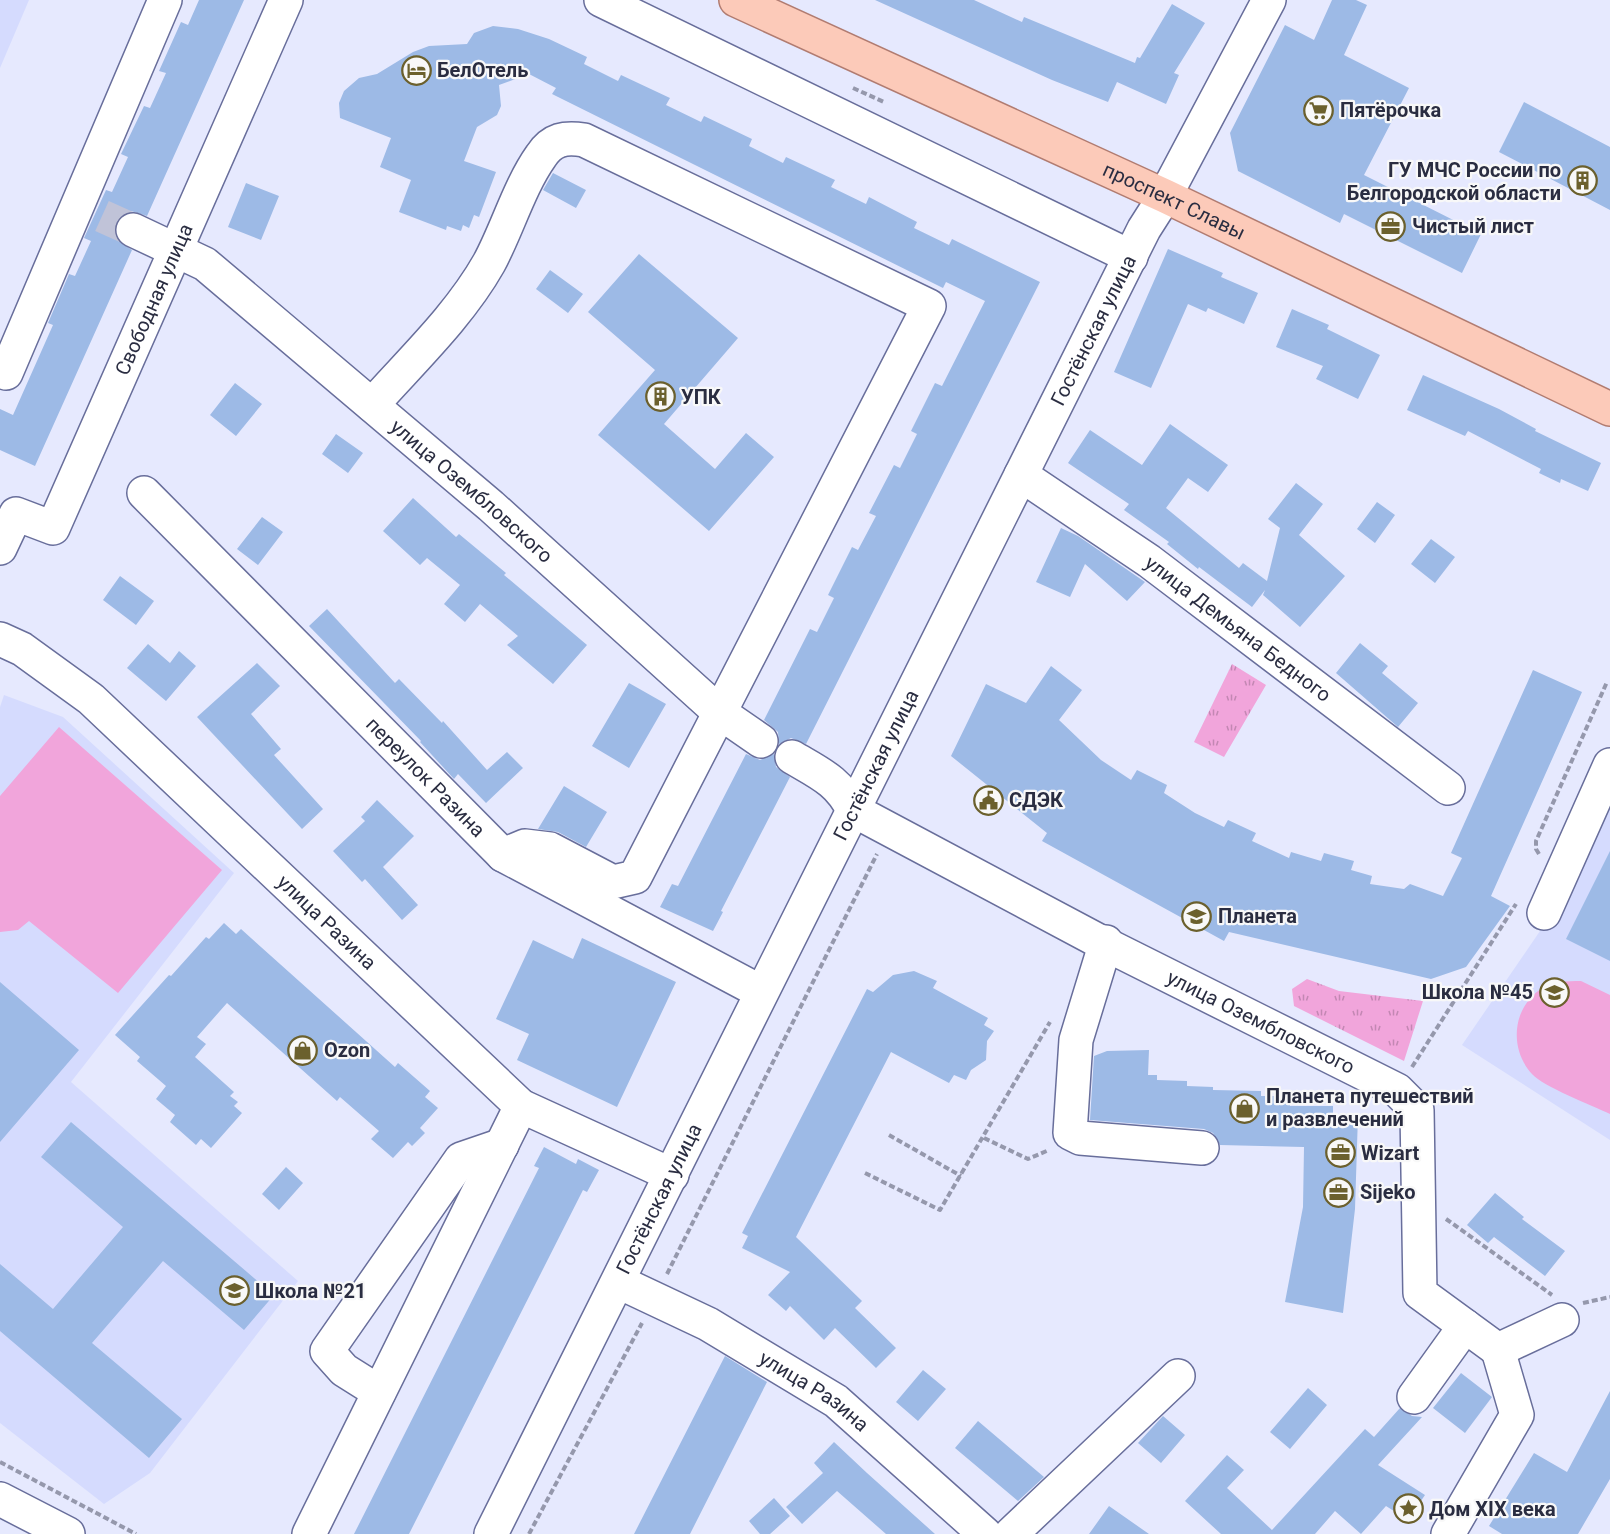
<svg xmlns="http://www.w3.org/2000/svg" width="1610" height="1534" font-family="Roboto,sans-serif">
<defs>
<pattern id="park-tufts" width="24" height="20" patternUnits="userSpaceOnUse" patternTransform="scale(1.5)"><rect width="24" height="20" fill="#f1a5db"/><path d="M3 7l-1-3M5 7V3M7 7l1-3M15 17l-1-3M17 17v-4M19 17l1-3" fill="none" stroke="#c387b3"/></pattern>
</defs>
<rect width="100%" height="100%" fill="#e6e9fe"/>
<path fill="#d5dbfe" d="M 0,0 L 29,0 L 0,68 Z
M 4,695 L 63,717 L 234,873 L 71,1082 L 298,1281 L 150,1473 L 104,1504 L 0,1423 L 0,707 Z
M 1610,794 L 1610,1140 L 1462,1045 L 1540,931 Z"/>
<path fill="#f1a5db" d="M 59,727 L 222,870 L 118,993 L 29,921 L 18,930 L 0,932 L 0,796 Z
M 1581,981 L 1610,995 L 1610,1114 C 1593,1106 1542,1086 1532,1074 C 1509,1049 1512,1008 1541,989 C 1553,981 1567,981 1581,981 Z"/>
<path fill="url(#park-tufts)" d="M 1232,664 L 1266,685 L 1224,757 L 1194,742 Z
M 1307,979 L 1339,991 L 1423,1001 L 1404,1061 L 1294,1006 L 1292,989 Z"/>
<path fill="#9dbae6" d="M 199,0 L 244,0 L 147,216 L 131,211 L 122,215 L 116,223 L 114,232 L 117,240 L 132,250 L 35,466 L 0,450 L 0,409 L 13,415 L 53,325 L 48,323 L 69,274 L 75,276 L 91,241 L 84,238 L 106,190 L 112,192 L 128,157 L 121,154 L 144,106 L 150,108 L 166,73 L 159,71 L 181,22 L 188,25 Z
M 875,0 L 974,0 L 1022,22 L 1024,17 L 1135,63 L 1137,57 L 1140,58 L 1172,4 L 1205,23 L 1174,73 L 1179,75 L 1166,104 L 1117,82 L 1108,102 L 1052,80 Z
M 1332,0 L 1356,0 L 1367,5 L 1344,55 L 1409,88 L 1364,175 L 1481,234 L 1462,273 L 1344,214 L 1340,223 L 1238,171 L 1230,133 L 1285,25 L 1314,40 Z
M 493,26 L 518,29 L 549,39 L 587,57 L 584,64 L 618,81 L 621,75 L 670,98 L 666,105 L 701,122 L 704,116 L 752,139 L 749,146 L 783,163 L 786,157 L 835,180 L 831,187 L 866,204 L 869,197 L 917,222 L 914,228 L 949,245 L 952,239 L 1040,282 L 806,744 L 791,738 L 779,744 L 778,732 L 764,720 L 810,629 L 817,632 L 834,598 L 828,595 L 852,547 L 858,550 L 876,516 L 869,513 L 894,465 L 900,468 L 917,434 L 911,431 L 935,383 L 942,386 L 985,301 L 946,282 L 943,288 L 695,165 L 552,94 L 556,88 L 529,74 L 499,85 L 501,106 L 497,115 L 477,127 L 464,161 L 496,172 L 479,217 L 474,215 L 469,228 L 463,225 L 461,231 L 447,226 L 446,230 L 399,212 L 411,180 L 380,167 L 391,138 L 340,118 L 339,103 L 344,91 L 359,78 L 377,74 L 413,52 L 429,46 L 467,44 L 474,33 Z
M 1524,102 L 1610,147 L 1610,210 L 1499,152 Z
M 553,173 L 586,190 L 576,208 L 543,190 Z
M 246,183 L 279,196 L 261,240 L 228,227 Z
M 1168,249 L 1223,273 L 1221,277 L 1258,293 L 1244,324 L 1208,308 L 1206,312 L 1188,304 L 1151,388 L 1114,372 Z
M 639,254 L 738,338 L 664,424 L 715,469 L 746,433 L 774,457 L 709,531 L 598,435 L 655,370 L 588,312 Z
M 550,270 L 583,294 L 568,313 L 536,289 Z
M 1292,309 L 1329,325 L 1327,329 L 1380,355 L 1358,399 L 1316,379 L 1323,366 L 1276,347 Z
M 1423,375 L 1499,409 L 1536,429 L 1535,431 L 1601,463 L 1588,491 L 1561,479 L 1560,483 L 1539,473 L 1541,469 L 1468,431 L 1465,436 L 1407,410 Z
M 235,383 L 262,404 L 236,436 L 210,415 Z
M 1170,424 L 1228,465 L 1208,492 L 1188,478 L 1166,508 L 1239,568 L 1243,563 L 1267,581 L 1280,528 L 1268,519 L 1296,483 L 1323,504 L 1299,535 L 1345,576 L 1300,627 L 1263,595 L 1265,590 L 1252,607 L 1199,567 L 1198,569 L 1167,544 L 1169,542 L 1124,510 L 1129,504 L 1068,463 L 1090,430 L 1142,465 Z
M 336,434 L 363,453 L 348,473 L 322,454 Z
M 413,498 L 456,537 L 459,534 L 506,573 L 504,575 L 587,645 L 553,684 L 507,645 L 518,636 L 480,604 L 465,622 L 444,604 L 460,585 L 427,558 L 420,565 L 383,531 Z
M 1377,502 L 1395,515 L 1375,543 L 1357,529 Z
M 262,517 L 283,532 L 258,565 L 237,549 Z
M 1061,528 L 1078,536 L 1145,582 L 1127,601 L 1085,564 L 1070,597 L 1036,582 Z
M 1431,539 L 1455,557 L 1435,583 L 1411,564 Z
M 120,576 L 154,601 L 136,625 L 103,600 Z
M 327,609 L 395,683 L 399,679 L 442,723 L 443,721 L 487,770 L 507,752 L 523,768 L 486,803 L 458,774 L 454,779 L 420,742 L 421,741 L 309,626 Z
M 1360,643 L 1388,666 L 1382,673 L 1418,703 L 1398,727 L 1336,673 Z
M 148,644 L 170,663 L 179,651 L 196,666 L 166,701 L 127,668 Z
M 257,663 L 280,686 L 251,714 L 281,749 L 274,755 L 323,809 L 302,829 L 197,717 Z
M 1051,666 L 1082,690 L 1059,720 L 1101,760 L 1131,780 L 1137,770 L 1167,785 L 1164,793 L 1195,813 L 1224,827 L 1228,820 L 1256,833 L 1252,841 L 1289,858 L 1291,852 L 1321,861 L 1324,853 L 1354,861 L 1351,870 L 1372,876 L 1370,884 L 1404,889 L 1410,884 L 1443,896 L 1462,858 L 1451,853 L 1533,670 L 1582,692 L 1491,896 L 1510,906 L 1466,967 L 1431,979 L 1229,932 L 1224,941 L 1042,841 L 1047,833 L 951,756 L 986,684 L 1026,703 Z
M 629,683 L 666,704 L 629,768 L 592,746 Z
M 746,754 L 760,760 L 774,754 L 776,767 L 790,777 L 721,911 L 723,912 L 713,931 L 660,907 L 672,884 L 678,886 Z
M 564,786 L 607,812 L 586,847 L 558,832 L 538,829 Z
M 377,800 L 414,836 L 383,867 L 418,905 L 402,920 L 365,879 L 362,882 L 333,851 L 365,821 L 361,817 Z
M 1610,851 L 1610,961 L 1566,939 Z
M 224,923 L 236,934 L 241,929 L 395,1067 L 398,1063 L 430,1091 L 425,1097 L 438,1108 L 420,1128 L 425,1133 L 412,1146 L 408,1142 L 393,1158 L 371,1139 L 379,1131 L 340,1097 L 337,1101 L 227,1003 L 197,1037 L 206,1044 L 195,1057 L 234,1092 L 230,1096 L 238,1102 L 234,1106 L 242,1113 L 211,1148 L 201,1139 L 196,1145 L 170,1122 L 175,1115 L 156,1099 L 166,1086 L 137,1061 L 140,1057 L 115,1035 L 169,975 L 171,976 L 206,937 L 209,939 Z
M 582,938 L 676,982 L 617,1107 L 517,1060 L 529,1034 L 496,1019 L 533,940 L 573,959 Z
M 914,971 L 937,981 L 933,988 L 988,1018 L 984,1025 L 994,1031 L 987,1041 L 986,1060 L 971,1070 L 966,1080 L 954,1075 L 949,1083 L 891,1052 L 796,1237 L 862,1301 L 855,1308 L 896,1348 L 876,1368 L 835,1328 L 824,1340 L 790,1306 L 786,1311 L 768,1295 L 790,1272 L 742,1248 L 748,1236 L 742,1233 L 867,989 L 873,992 L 893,975 Z
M 0,982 L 79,1050 L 0,1142 Z
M 1149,1050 L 1148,1075 L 1157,1075 L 1157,1080 L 1187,1081 L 1187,1086 L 1213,1087 L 1213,1090 L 1261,1091 L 1261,1096 L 1290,1096 L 1290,1106 L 1333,1106 L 1333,1115 L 1358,1115 L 1355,1209 L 1343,1313 L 1285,1302 L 1303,1207 L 1304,1147 L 1220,1145 L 1213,1133 L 1204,1129 L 1090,1120 L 1094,1056 L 1107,1051 Z
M 71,1122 L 274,1295 L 244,1330 L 163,1261 L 92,1343 L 182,1419 L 149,1458 L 0,1331 L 0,1264 L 53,1309 L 123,1227 L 41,1157 Z
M 544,1147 L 576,1164 L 578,1159 L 599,1170 L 587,1192 L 583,1190 L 409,1534 L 354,1534 L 539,1168 L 534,1166 Z
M 286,1167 L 303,1183 L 279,1210 L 262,1194 Z
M 1495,1193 L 1524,1217 L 1522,1219 L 1565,1251 L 1545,1276 L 1494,1237 L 1488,1243 L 1467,1225 Z
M 725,1356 L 767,1382 L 733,1449 L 690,1534 L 634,1534 Z
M 923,1370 L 946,1389 L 918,1421 L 896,1402 Z
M 1461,1373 L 1492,1397 L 1465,1433 L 1433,1408 Z
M 1308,1388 L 1327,1405 L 1290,1449 L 1270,1432 Z
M 1610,1391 L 1610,1479 L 1578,1534 L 1502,1534 L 1489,1526 L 1534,1453 L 1567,1472 Z
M 1400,1408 L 1412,1416 L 1422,1417 L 1378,1465 L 1425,1495 L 1408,1520 L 1386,1506 L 1361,1534 L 1335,1511 L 1315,1534 L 1221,1534 L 1185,1501 L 1227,1455 L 1244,1470 L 1227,1488 L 1272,1530 L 1365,1429 L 1374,1437 Z
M 1163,1416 L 1185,1435 L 1161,1463 L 1138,1443 Z
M 978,1421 L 1044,1477 L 1018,1501 L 955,1448 Z
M 834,1442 L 867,1473 L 935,1534 L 886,1534 L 837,1491 L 802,1524 L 786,1507 L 823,1473 L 814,1463 Z
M 774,1498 L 790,1516 L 770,1534 L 760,1534 L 749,1521 Z
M 1109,1506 L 1149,1534 L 1089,1534 Z"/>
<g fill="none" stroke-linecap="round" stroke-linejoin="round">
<path stroke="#c0c3d8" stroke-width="33" stroke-dasharray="33 16" stroke-linecap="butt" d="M 102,216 L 133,230"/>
<defs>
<g id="minor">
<path d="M 601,0 L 1131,257"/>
<path id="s1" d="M 133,230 L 205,264 L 491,506 L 719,712 L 761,741"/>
<path d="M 0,371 L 6,373 L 165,0"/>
<path d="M 372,405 C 412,360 459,316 489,263 C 507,230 519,187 541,156 C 552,139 565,137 584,140 L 929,306 L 635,877 L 613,882 L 550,849 L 525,846 L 503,855"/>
<path id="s2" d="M 1021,475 L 1149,561 L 1448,788"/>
<path id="s3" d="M 144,493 L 503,855 L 761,992"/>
<path id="s4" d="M 0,548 L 16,514 L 53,528 L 286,0"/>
<path id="s5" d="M 0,639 L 22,649 L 91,699 L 521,1106 L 672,1175"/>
<path id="s6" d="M 792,757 C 819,773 839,781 853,810 L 1097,940 L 1397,1090 L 1417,1110 L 1420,1293 L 1498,1350"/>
<path d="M 1544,913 L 1610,765"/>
<path d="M 1106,942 L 1076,1040 L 1070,1133 L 1080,1138 L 1202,1148"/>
<path id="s7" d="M 619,1282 L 708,1324 L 836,1401 L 985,1534"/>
<path d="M 1498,1350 L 1562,1320"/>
<path d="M 379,1392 L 344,1370 L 327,1351 L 461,1159 L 502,1145"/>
<path d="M 1414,1397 L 1465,1326"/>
<path d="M 0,1499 L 68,1534"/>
<path d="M 309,1534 L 521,1106"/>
<path id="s8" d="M 491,1534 L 1144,229 L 1165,196 L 1269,0"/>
<path d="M 1011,1534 L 1178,1376"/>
<path d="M 1448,1534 L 1517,1415 L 1498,1350"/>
</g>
<g id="major">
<path id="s9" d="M 736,0 L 1165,196 L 1610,409"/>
</g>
</defs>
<use href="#minor" stroke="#686e9b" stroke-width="36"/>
<use href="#major" stroke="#b17c71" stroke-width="36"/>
<path stroke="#9598ac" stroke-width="4" stroke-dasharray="6 3" stroke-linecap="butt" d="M 853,88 L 884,102
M 1539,854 L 1536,849 L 1536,841 L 1607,682
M 1412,1067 L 1516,904
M 889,1135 L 961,1176
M 984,1138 L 1028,1159 L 1049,1150
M 865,1173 L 940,1210 L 1050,1022
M 1446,1219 L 1552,1295
M 667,1274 L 877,854
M 1583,1303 L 1610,1297
M 0,1462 L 136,1534
M 529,1534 L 642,1323"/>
<use href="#minor" stroke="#fff" stroke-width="33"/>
<use href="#major" stroke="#fccab9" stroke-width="33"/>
</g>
<defs>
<symbol id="hotel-ring" viewBox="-11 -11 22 22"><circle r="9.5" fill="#f8f8f8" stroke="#6b602d" stroke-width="1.5"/><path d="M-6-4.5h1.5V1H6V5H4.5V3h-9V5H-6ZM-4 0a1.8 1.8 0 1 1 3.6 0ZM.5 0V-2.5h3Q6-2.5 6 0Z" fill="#6b602d"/></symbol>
<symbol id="supermarket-ring" viewBox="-11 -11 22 22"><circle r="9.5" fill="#f8f8f8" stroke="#6b602d" stroke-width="1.5"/><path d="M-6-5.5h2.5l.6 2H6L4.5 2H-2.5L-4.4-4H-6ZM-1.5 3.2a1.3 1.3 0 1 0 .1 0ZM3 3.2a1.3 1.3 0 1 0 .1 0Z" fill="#6b602d"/></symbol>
<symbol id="building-ring" viewBox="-11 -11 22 22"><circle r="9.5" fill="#f8f8f8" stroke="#6b602d" stroke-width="1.5"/><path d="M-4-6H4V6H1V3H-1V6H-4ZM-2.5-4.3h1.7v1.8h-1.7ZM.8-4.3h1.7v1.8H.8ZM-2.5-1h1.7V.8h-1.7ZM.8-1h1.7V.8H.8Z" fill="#6b602d"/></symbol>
<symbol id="office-ring" viewBox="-11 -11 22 22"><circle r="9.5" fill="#f8f8f8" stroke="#6b602d" stroke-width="1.5"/><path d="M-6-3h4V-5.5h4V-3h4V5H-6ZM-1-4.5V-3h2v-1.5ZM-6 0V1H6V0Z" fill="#6b602d"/></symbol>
<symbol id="civic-ring" viewBox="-11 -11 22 22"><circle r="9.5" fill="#f8f8f8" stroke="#6b602d" stroke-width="1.5"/><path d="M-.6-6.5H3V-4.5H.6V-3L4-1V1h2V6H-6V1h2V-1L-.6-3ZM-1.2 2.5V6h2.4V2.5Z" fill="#6b602d"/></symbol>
<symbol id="school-ring" viewBox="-11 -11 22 22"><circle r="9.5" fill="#f8f8f8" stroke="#6b602d" stroke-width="1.5"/><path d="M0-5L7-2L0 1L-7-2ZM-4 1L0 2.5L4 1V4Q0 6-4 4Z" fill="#6b602d"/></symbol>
<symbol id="shop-ring" viewBox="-11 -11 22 22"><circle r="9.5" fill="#f8f8f8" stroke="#6b602d" stroke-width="1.5"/><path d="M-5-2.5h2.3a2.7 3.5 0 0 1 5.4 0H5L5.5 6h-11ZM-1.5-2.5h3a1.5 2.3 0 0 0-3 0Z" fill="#6b602d"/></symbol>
<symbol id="sight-ring" viewBox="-11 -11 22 22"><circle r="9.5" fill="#f8f8f8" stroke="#6b602d" stroke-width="1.5"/><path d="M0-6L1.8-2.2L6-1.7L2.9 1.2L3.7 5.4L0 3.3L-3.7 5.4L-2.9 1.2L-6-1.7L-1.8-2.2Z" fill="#6b602d"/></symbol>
</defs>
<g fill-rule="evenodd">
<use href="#hotel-ring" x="400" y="54" width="33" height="33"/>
<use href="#supermarket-ring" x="1302" y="94" width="33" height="33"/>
<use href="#building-ring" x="1566" y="164" width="33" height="33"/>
<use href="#office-ring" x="1374" y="210" width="33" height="33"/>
<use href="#building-ring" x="644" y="380" width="33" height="33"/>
<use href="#civic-ring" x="972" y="784" width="33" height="33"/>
<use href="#school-ring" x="1180" y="900" width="33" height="33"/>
<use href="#school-ring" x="1538" y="976" width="33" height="33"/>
<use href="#shop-ring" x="286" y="1034" width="33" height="33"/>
<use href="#shop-ring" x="1228" y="1092" width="33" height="33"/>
<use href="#office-ring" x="1324" y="1136" width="33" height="33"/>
<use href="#office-ring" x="1322" y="1176" width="33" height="33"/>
<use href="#school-ring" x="218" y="1274" width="33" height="33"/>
<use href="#sight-ring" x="1392" y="1492" width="33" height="33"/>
</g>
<g text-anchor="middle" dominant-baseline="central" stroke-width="4.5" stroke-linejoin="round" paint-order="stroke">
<g font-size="20" font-weight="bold" fill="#2a2d41" stroke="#f8f8f8" text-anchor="start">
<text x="437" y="70">БелОтель</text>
<text x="1340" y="110">Пятёрочка</text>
<text x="1561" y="170" text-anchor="end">ГУ МЧС России по<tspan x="1561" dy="23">Белгородской области</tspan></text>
<text x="1412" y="226">Чистый лист</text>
<text x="681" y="397">УПК</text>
<text x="1009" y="800">СДЭК</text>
<text x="1218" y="916">Планета</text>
<text x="1533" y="992" text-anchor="end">Школа №45</text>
<text x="324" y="1050">Ozon</text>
<text x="1266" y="1096">Планета путешествий<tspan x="1266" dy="23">и развлечений</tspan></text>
<text x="1361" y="1153">Wizart</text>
<text x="1360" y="1192">Sijeko</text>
<text x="255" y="1291">Школа №21</text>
<text x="1429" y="1509">Дом XIX века</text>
</g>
<g font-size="20" fill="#2a2d41" stroke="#f8f8f8">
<text stroke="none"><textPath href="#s9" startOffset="482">проспект Славы</textPath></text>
<text stroke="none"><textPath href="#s4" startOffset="327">Свободная улица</textPath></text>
<text stroke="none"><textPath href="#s8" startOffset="1346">Гостёнская улица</textPath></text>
<text stroke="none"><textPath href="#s1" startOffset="430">улица Озембловского</textPath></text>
<text stroke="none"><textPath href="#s2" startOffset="266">улица Демьяна Бедного</textPath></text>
<text stroke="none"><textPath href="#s8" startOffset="860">Гостёнская улица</textPath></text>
<text stroke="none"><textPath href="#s3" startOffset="400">переулок Разина</textPath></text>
<text stroke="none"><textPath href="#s5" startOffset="434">улица Разина</textPath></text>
<text stroke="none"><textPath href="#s6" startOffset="542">улица Озембловского</textPath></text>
<text stroke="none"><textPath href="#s8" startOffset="375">Гостёнская улица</textPath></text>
<text stroke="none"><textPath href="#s7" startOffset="224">улица Разина</textPath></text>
</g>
</g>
</svg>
